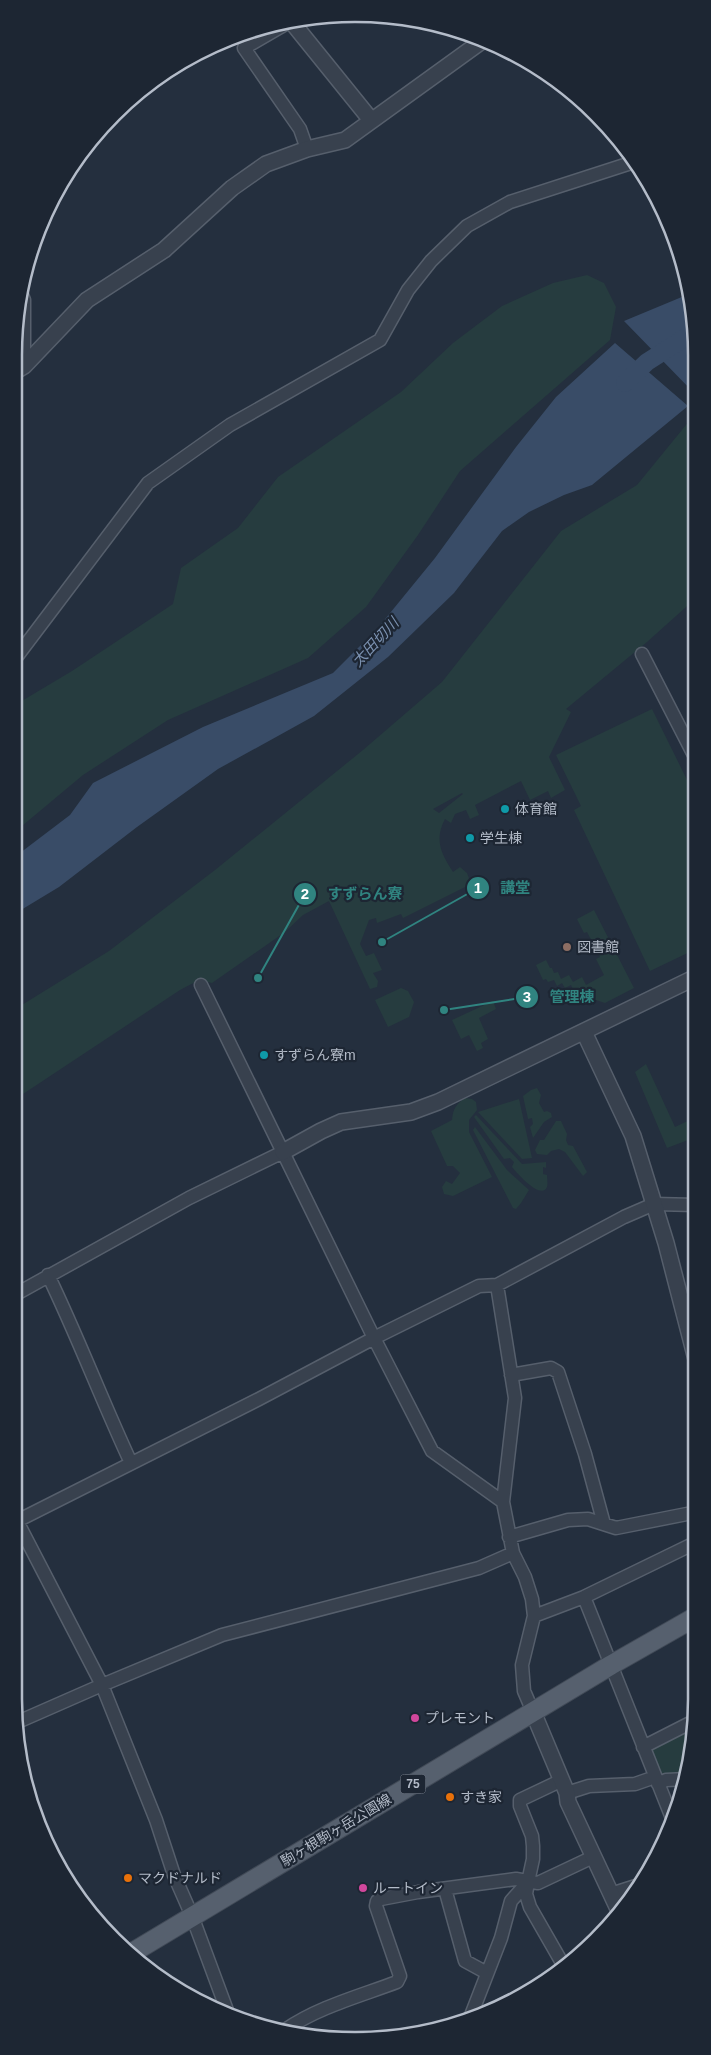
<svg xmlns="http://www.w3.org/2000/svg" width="711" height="2055" font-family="Helvetica,'Noto Sans JP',sans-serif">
<rect width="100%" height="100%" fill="#242f3e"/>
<path fill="#263c3f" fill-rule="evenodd" d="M 587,275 L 604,283 L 616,307 L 610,340 L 460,471 L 418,535 L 366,607 L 308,658 L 168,720 L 83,775 L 16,831 L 15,705 L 72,671 L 173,604 L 181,568 L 238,528 L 278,477 L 401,392 L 453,343 L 502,306 L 553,283 Z
M 695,414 L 695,599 L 647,642 L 566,709 L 571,712 L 549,757 L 565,790 L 551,798 L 548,791 L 530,800 L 521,781 L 475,805 L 479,815 L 470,819 L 466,810 L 455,814 L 451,823 L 445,819 C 434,840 441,853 453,872 L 460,867 L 467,873 L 471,884 L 403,918 L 401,914 L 377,923 L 376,918 L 369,920 L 360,944 L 366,956 L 374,953 L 382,970 L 373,973 L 378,981 L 377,987 L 370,989 L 329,901 L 303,915 L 285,932 L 212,983 L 199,980 L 180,990 L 17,1098 L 17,1008 L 109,951 L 215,870 L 363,750 L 442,682 L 561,531 L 637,485 ZM 463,794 L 439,813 L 433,809 L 462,793 Z
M 652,709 L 695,796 L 696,949 L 650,971 L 574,810 L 581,806 L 556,755 Z
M 594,910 L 634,988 L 605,1003 L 587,997 L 583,990 L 575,994 L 571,985 L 565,988 L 562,983 L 557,986 L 554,980 L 548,982 L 546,979 L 543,980 L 536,965 L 546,960 L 550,968 L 552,968 L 554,973 L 558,972 L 561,979 L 569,975 L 573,982 L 582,977 L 586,985 L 604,975 L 596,959 L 600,957 L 587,932 L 584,933 L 577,919 Z
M 401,988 L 408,991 L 414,1002 L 409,1017 L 388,1027 L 375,1000 Z
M 493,1001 L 496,1009 L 479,1018 L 488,1039 L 481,1043 L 483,1048 L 477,1051 L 469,1035 L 461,1039 L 452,1020 Z
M 646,1064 L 675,1127 L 696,1117 L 696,1137 L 667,1148 L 635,1072 Z
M 537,1088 L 541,1095 L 539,1103 L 544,1112 L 547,1111 L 551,1113 L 552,1117 L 544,1122 L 533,1138 L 530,1127 L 533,1124 L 532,1118 L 528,1119 L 523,1096 L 531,1090 Z
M 465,1098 L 472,1099 L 476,1102 L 477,1110 L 469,1120 L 469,1132 L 492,1177 L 453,1196 L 444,1194 L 442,1187 L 446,1181 L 452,1184 L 460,1173 L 453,1166 L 447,1166 L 431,1131 L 452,1120 C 453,1109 456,1104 465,1098 Z
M 519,1099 L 532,1158 L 522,1159 L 478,1112 Z
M 476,1115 L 522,1164 L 546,1162 L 546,1168 L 543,1167 L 543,1174 L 547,1175 C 547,1178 548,1184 547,1187 C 541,1201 516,1172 512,1167 L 514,1162 L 510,1158 L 504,1159 L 474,1117 Z
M 556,1121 L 561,1121 L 567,1134 L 566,1140 L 568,1145 L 573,1146 L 587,1172 L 583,1176 L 565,1152 L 559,1149 L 551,1151 L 547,1155 L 537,1154 L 535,1150 L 540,1140 L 544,1140 Z
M 475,1127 L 507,1170 L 529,1190 L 521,1203 L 516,1209 L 513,1208 L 473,1130 Z
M 694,1725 L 687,1775 L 664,1777 L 659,1775 L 650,1751 L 654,1746 Z"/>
<path fill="#394c67" d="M 689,294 L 694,311 L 694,393 L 624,321 Z
M 615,343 L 688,406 L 592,485 L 564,495 L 529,512 L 502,531 L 454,593 L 388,657 L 314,716 L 218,769 L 137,827 L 59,887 L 16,913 L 16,856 L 70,815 L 93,783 L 203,727 L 333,673 L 377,629 L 435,558 L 516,447 L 556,397 Z"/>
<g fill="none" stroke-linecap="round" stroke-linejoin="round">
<path stroke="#394c67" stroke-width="18" d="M 625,383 L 647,362 L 694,332"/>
<defs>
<path id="minor" d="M 289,22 L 244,48 L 300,129 L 307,149
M 22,295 L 24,300 L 24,366
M 642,654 L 695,757
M 15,659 L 148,483 L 230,425 L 380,340 L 408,290 L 431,261 L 467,226 L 510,202 L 634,162
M 201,985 L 374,1338 L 432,1451 L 503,1502
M 48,1275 C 78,1337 102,1401 131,1463
M 18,1293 L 189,1198 L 283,1152
M 511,1375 L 551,1368 L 558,1372 L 585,1454 L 604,1524
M 19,1520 L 259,1399 L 374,1338 L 479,1286 L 497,1285
M 19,1525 L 102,1685 L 156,1820 L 174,1875 L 192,1916 L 228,2013
M 509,1537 L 568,1520 L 588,1519 L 616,1528 L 697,1512
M 584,1597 L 672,1818
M 534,1616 L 584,1597 L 697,1542
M 533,1712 L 524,1691 L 522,1665 L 534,1616 L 532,1599 L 525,1577 L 513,1553 L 503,1502 L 515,1398 L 497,1285 L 624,1217 L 654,1204 L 696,1205
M 20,1721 L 102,1685 L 222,1635 L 479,1568 L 513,1553
M 643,1747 L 694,1721
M 658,1784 L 666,1780 L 687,1779
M 567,1793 L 589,1786 L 635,1784 L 655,1777
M 528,1882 L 526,1894 L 530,1907 L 565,1968
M 445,1889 L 465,1961 L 487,1973
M 611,1894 L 642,1884
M 470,2018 L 501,1938 L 511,1901 L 528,1882 L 533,1859 L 533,1846 L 532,1836 L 520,1806 L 520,1800 L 560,1781
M 285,2030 C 318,2007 360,1996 397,1982 L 400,1976 L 376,1906 L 377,1901 L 381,1899 L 418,1892 L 516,1879 L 538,1883 L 593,1857"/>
<path id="tertiary" d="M 291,21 L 371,120
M 14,372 L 24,366 L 87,300 L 164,250 L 232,188 L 266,164 L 307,149 L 345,140 L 482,41
M 584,1032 L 633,1136 L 666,1243 L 697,1363
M 283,1152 L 321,1131 L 341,1122 L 411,1112 L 438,1102 L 696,977
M 533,1712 L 567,1793 L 568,1802 L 620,1913"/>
<path id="primary" d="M 130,1954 L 611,1665 L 697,1616"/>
</defs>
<use href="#minor" stroke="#565f6c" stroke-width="15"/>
<use href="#tertiary" stroke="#565f6c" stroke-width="18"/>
<use href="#primary" stroke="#414a57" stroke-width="21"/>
<use href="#minor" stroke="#38414e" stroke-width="12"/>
<use href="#tertiary" stroke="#38414e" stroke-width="15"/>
<use href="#primary" stroke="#56606e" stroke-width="19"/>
</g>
<g fill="#0f9aa8" stroke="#1d2633" stroke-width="2">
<circle cx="505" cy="809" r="5"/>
<circle cx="470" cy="838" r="5"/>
<circle cx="264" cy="1055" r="5"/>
</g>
<circle fill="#8d6e63" stroke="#1d2633" stroke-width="2" cx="567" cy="947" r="5"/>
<g fill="#d1479c" stroke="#1d2633" stroke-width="2">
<circle cx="415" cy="1718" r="5"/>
<circle cx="363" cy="1888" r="5"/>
</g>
<g fill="#e8710a" stroke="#1d2633" stroke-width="2">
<circle cx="450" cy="1797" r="5"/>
<circle cx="128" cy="1878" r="5"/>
</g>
<g text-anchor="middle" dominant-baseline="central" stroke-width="4.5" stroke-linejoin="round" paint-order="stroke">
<rect fill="#1d2633" stroke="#878f9c" stroke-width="1" x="400.5" y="1774.5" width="25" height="19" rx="4"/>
<g font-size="12" font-weight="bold" fill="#b4bcc9">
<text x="413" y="1784">75</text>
</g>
<g font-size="14" fill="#b4bcc9" stroke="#1d2633" text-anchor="start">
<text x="515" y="809">体育館</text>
<text x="480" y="838">学生棟</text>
<text x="577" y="947">図書館</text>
<text x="274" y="1055">すずらん寮m</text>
<text x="425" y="1718">プレモント</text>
<text x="460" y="1797">すき家</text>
<text x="138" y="1878">マクドナルド</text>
<text x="373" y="1888">ルートイン</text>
</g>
<g font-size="14" fill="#b4bcc9" stroke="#1d2633">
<text transform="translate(336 1830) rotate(-31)">駒ヶ根駒ヶ岳公園線</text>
</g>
<g font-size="15" font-style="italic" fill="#7c92b1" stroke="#1d2633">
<text transform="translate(375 642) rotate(-47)">太田切川</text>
</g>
</g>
<path d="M0 0H711V2055H0ZM355 22H355A333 333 0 0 1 688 355V1699A333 333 0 0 1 355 2032H355A333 333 0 0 1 22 1699V355A333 333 0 0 1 355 22Z" fill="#1d2633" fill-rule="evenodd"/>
<path fill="none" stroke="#b4bcc9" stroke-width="2.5" d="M355 22H355A333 333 0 0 1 688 355V1699A333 333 0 0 1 355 2032H355A333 333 0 0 1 22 1699V355A333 333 0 0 1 355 22Z"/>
<path fill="none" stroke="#308480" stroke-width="2" d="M382 942L478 888M258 978L305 894M444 1010L527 997"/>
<g fill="#308480" stroke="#1d2633" stroke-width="2">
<circle cx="382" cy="942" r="5"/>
<circle cx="258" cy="978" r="5"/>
<circle cx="444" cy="1010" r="5"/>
<circle cx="478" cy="888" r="12"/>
<circle cx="305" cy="894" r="12"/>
<circle cx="527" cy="997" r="12"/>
</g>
<g font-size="15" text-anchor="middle" font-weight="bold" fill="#fff">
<text x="478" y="893">1</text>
<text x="305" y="899">2</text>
<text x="527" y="1002">3</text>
</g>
<g font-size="15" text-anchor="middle" font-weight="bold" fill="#308480" stroke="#1d2633" stroke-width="4.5" stroke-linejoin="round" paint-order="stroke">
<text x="515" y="893">講堂</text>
<text x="365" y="899">すずらん寮</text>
<text x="572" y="1002">管理棟</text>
</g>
</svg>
